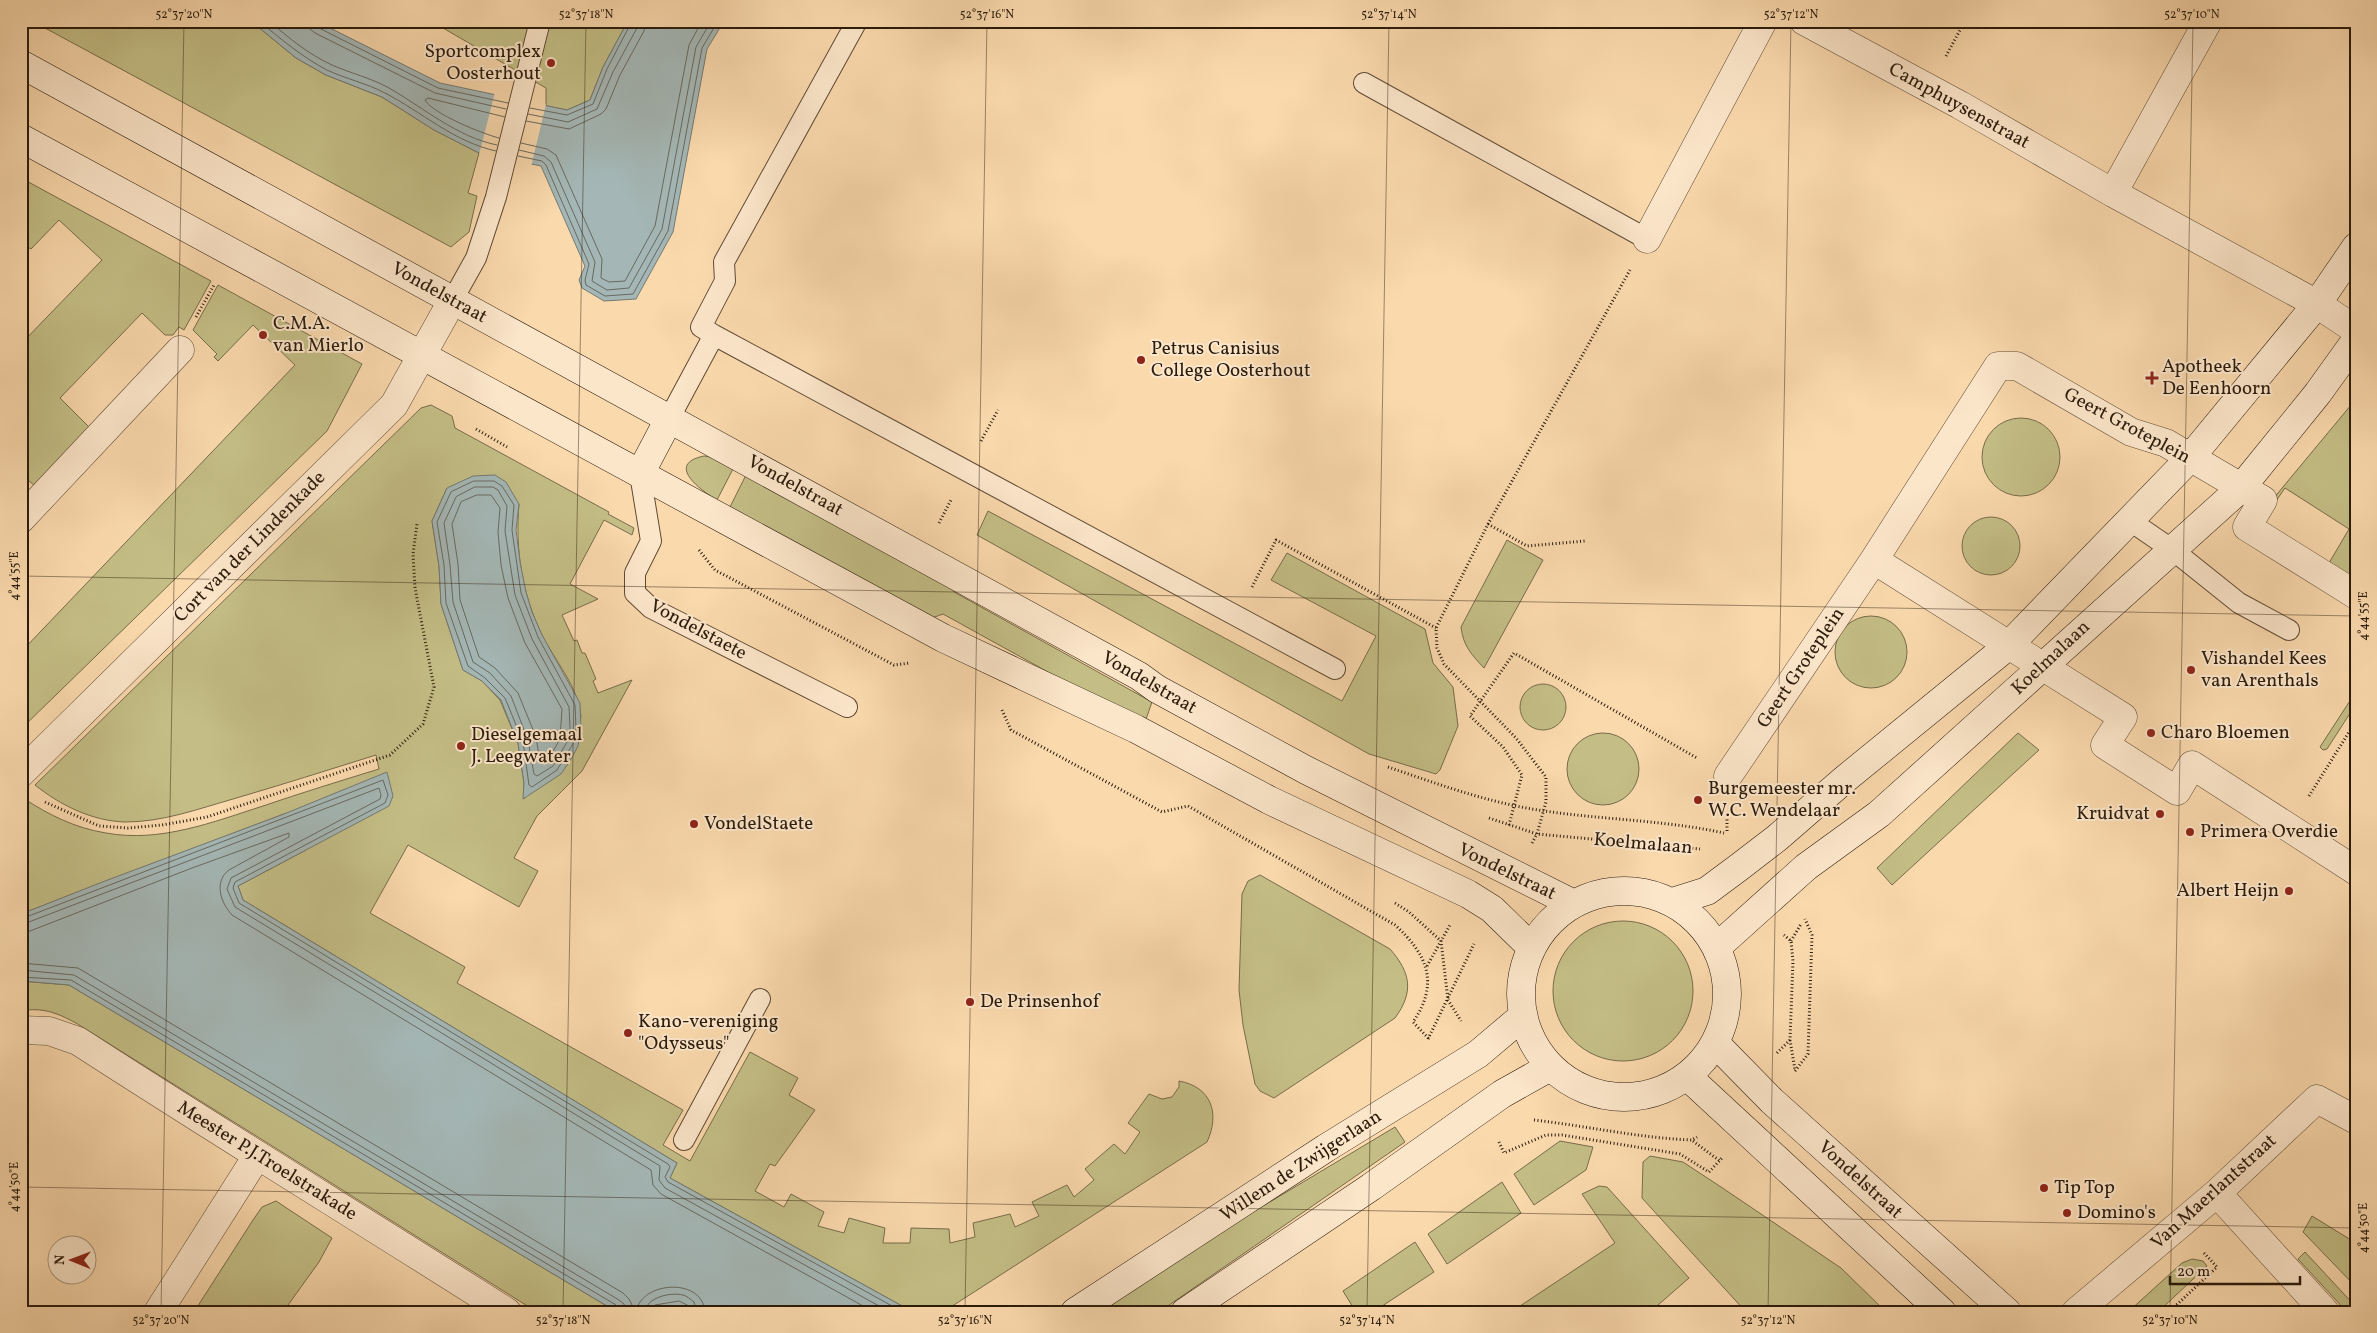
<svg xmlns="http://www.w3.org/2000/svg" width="2377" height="1333" font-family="Vollkorn,serif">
<rect width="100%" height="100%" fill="#fad9ad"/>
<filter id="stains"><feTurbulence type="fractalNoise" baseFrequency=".004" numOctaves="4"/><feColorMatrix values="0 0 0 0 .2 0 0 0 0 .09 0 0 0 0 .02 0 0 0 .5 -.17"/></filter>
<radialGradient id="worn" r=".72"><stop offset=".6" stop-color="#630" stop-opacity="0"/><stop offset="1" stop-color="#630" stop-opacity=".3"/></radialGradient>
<path fill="#c4be86" stroke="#786c49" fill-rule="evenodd" d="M 32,21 L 251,21 L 296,58 L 326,75 L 382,97 L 434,130 L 479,153 L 468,193 L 477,196 L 469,232 L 451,247 Z
M 431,21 L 628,21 L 603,67 L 590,100 L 567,110 L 546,106 L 546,88 Z
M 21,178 L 211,281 L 184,330 L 179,327 L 173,335 L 165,335 L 142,313 L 60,398 L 91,429 L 36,487 L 21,474 L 21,344 L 102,260 L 59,220 L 31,249 L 21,243 Z
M 218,285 L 362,364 L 327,431 L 21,729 L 21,652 L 295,365 L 253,325 L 218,361 L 214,357 L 217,354 L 193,330 Z
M 2356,399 L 2356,580 L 2329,563 L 2349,529 L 2285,488 L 2276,501 L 2273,499 Z
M 431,405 L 452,416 L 455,428 L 609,512 L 608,514 L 634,528 L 632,535 L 604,520 L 570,584 L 598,599 L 562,615 L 574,641 L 577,640 L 582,653 L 585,653 L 596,679 L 593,681 L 598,693 L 632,680 L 582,771 L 537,816 L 514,858 L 538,871 L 519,907 L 408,845 L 370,913 L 465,967 L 457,983 L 683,1110 L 663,1145 L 690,1161 L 750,1052 L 798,1078 L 789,1095 L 815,1110 L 775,1166 L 770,1164 L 755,1191 L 784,1207 L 791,1194 L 824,1212 L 818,1226 L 844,1233 L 849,1218 L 885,1228 L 883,1243 L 910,1243 L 911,1228 L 949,1229 L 950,1243 L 975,1237 L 973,1223 L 1010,1214 L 1015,1227 L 1039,1216 L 1032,1202 L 1067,1185 L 1074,1197 L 1094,1180 L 1085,1169 L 1114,1144 L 1125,1154 L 1140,1132 L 1128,1123 L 1149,1094 L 1162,1099 L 1172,1097 L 1179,1087 L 1179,1081 C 1212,1087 1220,1114 1207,1142 L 943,1312 L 913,1312 L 670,1178 L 677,1163 L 243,900 L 238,886 L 306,850 L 284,814 L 21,914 L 21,799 L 23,798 C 49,815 75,828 106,833 C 160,843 213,822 263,806 C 301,793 340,781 379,769 L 376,755 C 328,770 281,785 233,799 C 198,809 163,822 125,822 C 92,821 60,805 35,785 L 421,408 ZM 447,488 L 519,504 C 515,549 522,594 542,635 C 555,661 579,688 581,717 L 524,799 L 524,783 L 518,743 L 500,700 L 482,681 L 463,670 L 441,604 L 439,566 L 432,521 Z
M1982 457a39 39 0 1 1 78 0a39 39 0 1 1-78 0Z
M 704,456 L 719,458 L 735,465 L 717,500 C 700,490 665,464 704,456 Z
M 747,473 L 949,582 L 954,592 L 1152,702 L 1144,725 L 943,614 L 932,618 L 730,507 Z
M 988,511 L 1342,701 L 1376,636 L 1271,580 L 1287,553 L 1425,629 L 1433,663 L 1453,687 L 1458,726 L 1440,770 L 1436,774 L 1369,754 L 977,535 Z
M1962 546a29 29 0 1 1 58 0a29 29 0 1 1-58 0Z
M 1507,540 L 1543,560 L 1484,668 C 1472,655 1463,646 1461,627 Z
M1835 652a36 36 0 1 1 72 0a36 36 0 1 1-72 0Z
M1520 707a23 23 0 1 1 46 0a23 23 0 1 1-46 0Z
M 2355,693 L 2356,704 L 2327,749 L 2323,750 L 2320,747 Z
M 2018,733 L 2039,750 L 1892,885 L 1877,868 Z
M1567 769a36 36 0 1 1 72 0a36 36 0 1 1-72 0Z
M 1260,875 L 1390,949 C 1411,973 1414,992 1395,1018 L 1274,1098 L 1260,1091 L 1255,1084 L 1243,1025 L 1239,990 L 1242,894 L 1248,881 Z
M1553 991a70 70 0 1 1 140 0a70 70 0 1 1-140 0Z
M 21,981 L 69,985 L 617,1312 L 537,1312 L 76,1023 C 57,1013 43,1007 21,1011 Z
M 1395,1127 L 1405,1142 L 1159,1312 L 1093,1312 L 1163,1266 Z
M 1560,1141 L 1593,1147 L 1586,1170 L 1534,1205 L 1514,1174 Z
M 1650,1156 L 1683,1162 L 1721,1187 L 1841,1268 L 1886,1312 L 1746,1312 L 1642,1198 L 1643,1162 Z
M 1502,1182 L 1521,1213 L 1447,1264 L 1428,1234 Z
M 1599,1186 L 1607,1187 L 1689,1278 L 1650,1312 L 1511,1312 L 1615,1243 L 1582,1194 Z
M 276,1201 L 332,1238 L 319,1262 L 283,1312 L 194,1312 L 253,1220 L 262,1207 Z
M 2312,1216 L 2356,1243 L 2356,1287 L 2303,1232 Z
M 1415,1242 L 1434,1272 L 1373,1312 L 1356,1312 L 1343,1291 Z
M 2305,1252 L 2356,1307 L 2356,1312 L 2347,1312 L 2298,1259 Z
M 2192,1259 L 2203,1261 L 2207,1266 L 2158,1312 L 2128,1312 L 2182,1263 Z"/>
<path fill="#a4b7b6" stroke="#747972" d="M 251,21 L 316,21 L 440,83 L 567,110 L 590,100 L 603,67 L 628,21 L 724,21 L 707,49 L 673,232 L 636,299 L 604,301 L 582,288 L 579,280 L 585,266 L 541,166 L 479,153 L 434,130 L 382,97 L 326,75 L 296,58 Z
M 495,475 L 506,482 L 519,504 L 516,530 L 520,562 L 526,592 L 532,612 L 542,635 L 580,703 L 581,729 L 578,746 L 570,761 L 561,774 L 523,799 L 524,783 L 518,743 L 501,700 L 482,681 L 463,670 L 441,604 L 439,566 L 432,521 L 447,488 L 473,476 Z
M 387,772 L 393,796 L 389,806 L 238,886 L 243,900 L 677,1163 L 670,1178 L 913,1312 L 689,1312 L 679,1306 L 640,1312 L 617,1312 L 69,985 L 21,981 L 21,914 L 105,881 L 284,814 Z"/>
<path fill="#fad9ad" d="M 495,92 L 546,104 L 531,167 L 479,155 Z"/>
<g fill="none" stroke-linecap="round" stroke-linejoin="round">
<path stroke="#686961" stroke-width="1" d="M 259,21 C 281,39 302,57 327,70 C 346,79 366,83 385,93 C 422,112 454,142 496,151
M 269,21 C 289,38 308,54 332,65 C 350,73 371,78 389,88 C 424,108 457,137 497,145
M 308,21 L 310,29 L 315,33 L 435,93 L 506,109
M 315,21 L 317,27 L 438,88 L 508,103
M 530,108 L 567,115 L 593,104 L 607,69 L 632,21
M 528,114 L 568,122 L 597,109 L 613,72 L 637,28 L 638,21
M 526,121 L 569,129 L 601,114 L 606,109 L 620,75 L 644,31 L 646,21
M 499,138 C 483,134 433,114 425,100 L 428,98 L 505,117
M 521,143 L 547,149 L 556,155 L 602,259 L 601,278 L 609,282 L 625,281 L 655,226 L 689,45 L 702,21
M 519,150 L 544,156 L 551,162 L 595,262 L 592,281 L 607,290 L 629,288 L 662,229 L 696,47 L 711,21
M 518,156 L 542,161 L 546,165 L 589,264 L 585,280 L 586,285 L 605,296 L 633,294 L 668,231 L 702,48 L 718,21
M 474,481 L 494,481 L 502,486 L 514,505 L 512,530 L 521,593 L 538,637 L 575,705 L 576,729 L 573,744 L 557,770 L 532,787 L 529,785 L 523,742 L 505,698 L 485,678 L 468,666 L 446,603 L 444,565 L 437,522 L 451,492 Z
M 475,487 L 493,487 L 498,490 L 507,506 L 505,531 L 515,595 L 532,639 L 569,707 L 570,728 L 567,742 L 553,766 L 537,776 L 534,774 L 528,740 L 511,696 L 490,673 L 473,662 L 453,602 L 450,565 L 444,523 L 456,497 Z
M 477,495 L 491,495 L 500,508 L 498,532 L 501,565 L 508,598 L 525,643 L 562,709 L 560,739 L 548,760 L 543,763 L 540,762 L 536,737 L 518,693 L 495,668 L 479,657 L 460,600 L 458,564 L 452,524 L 461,502 Z
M 21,919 L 383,780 L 388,795 L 385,803 L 235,882 L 233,888 L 239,903 L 668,1164 L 670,1167 L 665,1177 L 668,1182 L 903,1312
M 21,925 L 379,788 L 381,795 L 380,799 L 231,878 L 227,889 L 235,907 L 660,1166 L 659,1180 L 665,1188 L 890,1312
M 21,932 L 30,931 L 192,868 L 289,833 L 289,837 L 229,870 C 214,881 220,902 232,915 L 651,1170 L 653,1185 L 661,1194 L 874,1312
M 21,963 L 78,968 L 623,1293 L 629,1299 L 634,1309 L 637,1308 C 646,1281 703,1278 705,1312
M 21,970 L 74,975 L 619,1300 L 624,1304 L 625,1312
M 21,977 L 71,980 L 616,1305 L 619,1312
M 645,1312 C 646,1297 671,1292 683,1295 C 687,1296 690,1299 694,1302 L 697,1312
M 651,1312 L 655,1305 L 679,1301 L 689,1306 L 691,1312"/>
<defs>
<path id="lane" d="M 1364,83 L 1647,239
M 452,301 L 476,258 L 496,197 L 540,21
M 714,335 L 701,327 L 725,281 L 724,262 L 857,21
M 670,417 L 714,335 L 1335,669
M 640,474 L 651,541 L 635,573 L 635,593 L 651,608 L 847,707
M 2129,520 L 2174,551 L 2239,603 L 2289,630
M 684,1140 L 760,999"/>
<path id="street" d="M 1804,21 L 1960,105 L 2113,193 L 2208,21
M 2113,193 L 2317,304 L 2356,330
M 1647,239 L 1763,21
M 21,519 L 180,350
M 1874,560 L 2123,717 L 2105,745 L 2177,791 L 2192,765 L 2356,871
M 21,773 L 394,405 L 452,301
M 1728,776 L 1874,560 L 1998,366 L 2017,366 L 2131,432 L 2166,443 L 2263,500 L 2247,527 L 2356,595
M 21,1030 L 49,1031 L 78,1041 C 220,1133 364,1221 507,1312
M 2217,1193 L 2325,1312
M 158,1312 L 257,1156
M 2076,1312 L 2217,1193 L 2317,1099 L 2356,1120"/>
<path id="secondary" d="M 21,64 C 393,269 767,471 1139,676 L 1157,689 L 1306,770 L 1572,903
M 21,138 L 943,638 L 1136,729 L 1269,800 L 1468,894 L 1492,909 L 1532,948
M 640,474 L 670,417
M1521 994a103 103 0 1 1 206 0a103 103 0 1 1-206 0Z
M 1672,902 L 1707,891 L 1738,868 L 1777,838 L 1845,779 L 2008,646 L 2190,458 L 2317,304 L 2356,247
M 1717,947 L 1806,867 L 1879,814 L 2241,488 L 2318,393 L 2356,340
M 1716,1044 L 1772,1101 L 2007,1312
M 1688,1077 L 1942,1312
M 1075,1312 L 1326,1148 L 1478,1054 L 1523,1016
M 1185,1312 L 1371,1187 L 1502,1094 L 1550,1067"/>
</defs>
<use href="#lane" stroke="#5f4a34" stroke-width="22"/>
<use href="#street" stroke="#5f4a34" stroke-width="29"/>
<use href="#secondary" stroke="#2b1b0c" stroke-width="29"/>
<path stroke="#2b1b0c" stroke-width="3" stroke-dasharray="1 2.5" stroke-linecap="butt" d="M 1946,56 L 1965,21
M 196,317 L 214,285
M 476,429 L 507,447
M 981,441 L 998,410
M 939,523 L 951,500
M 1488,524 L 1527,546 L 1585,541
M 699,550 L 715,570 L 894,665 L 910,663
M 1252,587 L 1276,540 L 1436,628
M 1002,710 L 1011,730 L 1162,812 L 1188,806 L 1395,925 C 1427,954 1440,983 1413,1022 L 1430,1040
M 1388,767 C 1429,781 1473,797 1516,806 C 1584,820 1655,818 1724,833
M 2309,796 L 2356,721
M 45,802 L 99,826 L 128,828 L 162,825 L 207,817 L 390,755 L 423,724 L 434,687 L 415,588 L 413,554 L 417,524
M 1489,818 L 1537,834 L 1700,849
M 1509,825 L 1522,775 L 1503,747 L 1470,716 L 1514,653 L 1697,758
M 1727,831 L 1727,812
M 1532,843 L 1537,834 L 1546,802 L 1546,777 L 1516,738 L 1444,664 L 1437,648 L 1436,628 L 1488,524 L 1630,270
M 1395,903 L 1409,912 L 1441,941 L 1448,1000 L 1461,1021
M 1791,941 L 1801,924
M 1427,966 L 1450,925
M 1428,1039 L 1474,944
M 1790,1040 L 1795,1070
M 1777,1053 L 1790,1040 L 1793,961 L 1791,941 L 1784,935
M 1795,1071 L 1808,1054 L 1812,935 L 1805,919
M 1534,1120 C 1587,1126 1639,1138 1692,1140 L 1697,1137
M 1693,1141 L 1720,1161
M 1499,1142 L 1504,1153 L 1546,1135 L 1562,1135 L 1680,1154 L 1709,1172 L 1722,1158
M 2169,1312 L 2217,1267 L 2204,1253"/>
<use href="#lane" stroke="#fce6ca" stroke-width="20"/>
<use href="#street" stroke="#fce6ca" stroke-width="28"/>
<use href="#secondary" stroke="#fce6ca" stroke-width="28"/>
</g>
<path fill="none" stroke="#2b1b0c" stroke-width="1" stroke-opacity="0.45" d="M 21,576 L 2356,616M 21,1187 L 2356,1228M 161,1312 L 184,21M 563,1312 L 586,21M 965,1312 L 987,21M 1367,1312 L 1389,21M 1768,1312 L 1791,21M 2170,1312 L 2193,21"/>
<g fill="#8f2418" stroke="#fce6ca" stroke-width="2">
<circle cx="551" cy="63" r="5"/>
<circle cx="263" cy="335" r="5"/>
<circle cx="1141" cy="360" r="5"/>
<path d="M2149.5 370.5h5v5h5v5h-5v5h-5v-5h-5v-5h5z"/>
<circle cx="2191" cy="670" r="5"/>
<circle cx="2151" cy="733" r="5"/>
<circle cx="461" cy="746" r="5"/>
<circle cx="1698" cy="800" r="5"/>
<circle cx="2160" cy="814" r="5"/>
<circle cx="694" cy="824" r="5"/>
<circle cx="2190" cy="832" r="5"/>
<circle cx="2289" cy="891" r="5"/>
<circle cx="970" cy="1002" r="5"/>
<circle cx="628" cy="1033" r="5"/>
<circle cx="2044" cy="1188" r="5"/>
<circle cx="2067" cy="1213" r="5"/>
</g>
<g text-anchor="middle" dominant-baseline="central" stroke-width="4" stroke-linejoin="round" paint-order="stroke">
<g font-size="19" fill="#2b1b0c" stroke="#fce6ca" text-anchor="start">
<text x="541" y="52" text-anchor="end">Sportcomplex<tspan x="541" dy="22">Oosterhout</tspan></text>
<text x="273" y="324">C.M.A.<tspan x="273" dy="22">van Mierlo</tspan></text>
<text x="1151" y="349">Petrus Canisius<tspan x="1151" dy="22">College Oosterhout</tspan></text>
<text x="2162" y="367">Apotheek<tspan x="2162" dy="22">De Eenhoorn</tspan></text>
<text x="2201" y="659">Vishandel Kees<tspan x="2201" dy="22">van Arenthals</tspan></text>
<text x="2161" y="733">Charo Bloemen</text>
<text x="471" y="735">Dieselgemaal<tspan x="471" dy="22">J. Leegwater</tspan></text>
<text x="1708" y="789">Burgemeester mr.<tspan x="1708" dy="22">W.C. Wendelaar</tspan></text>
<text x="2150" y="814" text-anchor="end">Kruidvat</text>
<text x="704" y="824">VondelStaete</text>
<text x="2200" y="832">Primera Overdie</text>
<text x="2279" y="891" text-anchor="end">Albert Heijn</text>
<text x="980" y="1002">De Prinsenhof</text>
<text x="638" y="1022">Kano-vereniging<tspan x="638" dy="22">"Odysseus"</tspan></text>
<text x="2054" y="1188">Tip Top</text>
<text x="2077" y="1213">Domino's</text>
</g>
<g font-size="19" fill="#2b1b0c" stroke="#fce6ca">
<text transform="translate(1959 106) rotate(29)">Camphuysenstraat</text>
<text transform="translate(439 293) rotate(29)">Vondelstraat</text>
<text transform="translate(2127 426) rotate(28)">Geert Groteplein</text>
<text transform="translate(795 486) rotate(29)">Vondelstraat</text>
<text transform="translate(250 547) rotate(-45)">Cort van der Lindenkade</text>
<text transform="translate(698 630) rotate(28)">Vondelstaete</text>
<text transform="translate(2051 658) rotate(-43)">Koelmalaan</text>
<text transform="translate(1801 668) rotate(-56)">Geert Groteplein</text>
<text transform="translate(1149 683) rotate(30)">Vondelstraat</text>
<text transform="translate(1643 844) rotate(5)">Koelmalaan</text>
<text transform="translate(1507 872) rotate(26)">Vondelstraat</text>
<text transform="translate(267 1161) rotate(32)">Meester P.J.Troelstrakade</text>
<text transform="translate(1301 1166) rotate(-33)">Willem de Zwijgerlaan</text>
<text transform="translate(1860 1180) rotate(42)">Vondelstraat</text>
<text transform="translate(2214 1192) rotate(-42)">Van Maerlantstraat</text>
</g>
</g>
<rect width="2377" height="1333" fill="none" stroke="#fad9ad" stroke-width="55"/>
<g transform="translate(72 1260) rotate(271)"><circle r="24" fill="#fce6ca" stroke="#a8957e"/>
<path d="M0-4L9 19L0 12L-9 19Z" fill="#8f2418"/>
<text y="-8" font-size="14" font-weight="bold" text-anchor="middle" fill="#2b1b0c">N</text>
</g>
<path d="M2170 1276v8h130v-8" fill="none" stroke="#2b1b0c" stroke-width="2.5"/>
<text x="2177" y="1276" font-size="15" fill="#2b1b0c" stroke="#fce6ca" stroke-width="4" paint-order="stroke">20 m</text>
<rect x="28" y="28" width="2322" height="1278" fill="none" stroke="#2b1b0c" stroke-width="2"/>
<g font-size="12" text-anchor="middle" fill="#2b1b0c">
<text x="184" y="18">52°37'20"N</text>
<text x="586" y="18">52°37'18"N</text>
<text x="987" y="18">52°37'16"N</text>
<text x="1389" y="18">52°37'14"N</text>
<text x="1791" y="18">52°37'12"N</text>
<text x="2192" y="18">52°37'10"N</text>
<text transform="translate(14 576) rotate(-90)" y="4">4°44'55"E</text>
<text transform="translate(2363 616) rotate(-90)" y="4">4°44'55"E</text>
<text transform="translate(14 1187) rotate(-90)" y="4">4°44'50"E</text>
<text transform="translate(2363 1228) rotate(-90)" y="4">4°44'50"E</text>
<text x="161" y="1324">52°37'20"N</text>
<text x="563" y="1324">52°37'18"N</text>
<text x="965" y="1324">52°37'16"N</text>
<text x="1367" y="1324">52°37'14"N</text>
<text x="1768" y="1324">52°37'12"N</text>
<text x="2170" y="1324">52°37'10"N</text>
</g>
<rect width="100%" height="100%" filter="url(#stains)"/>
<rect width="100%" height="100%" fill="url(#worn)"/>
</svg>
